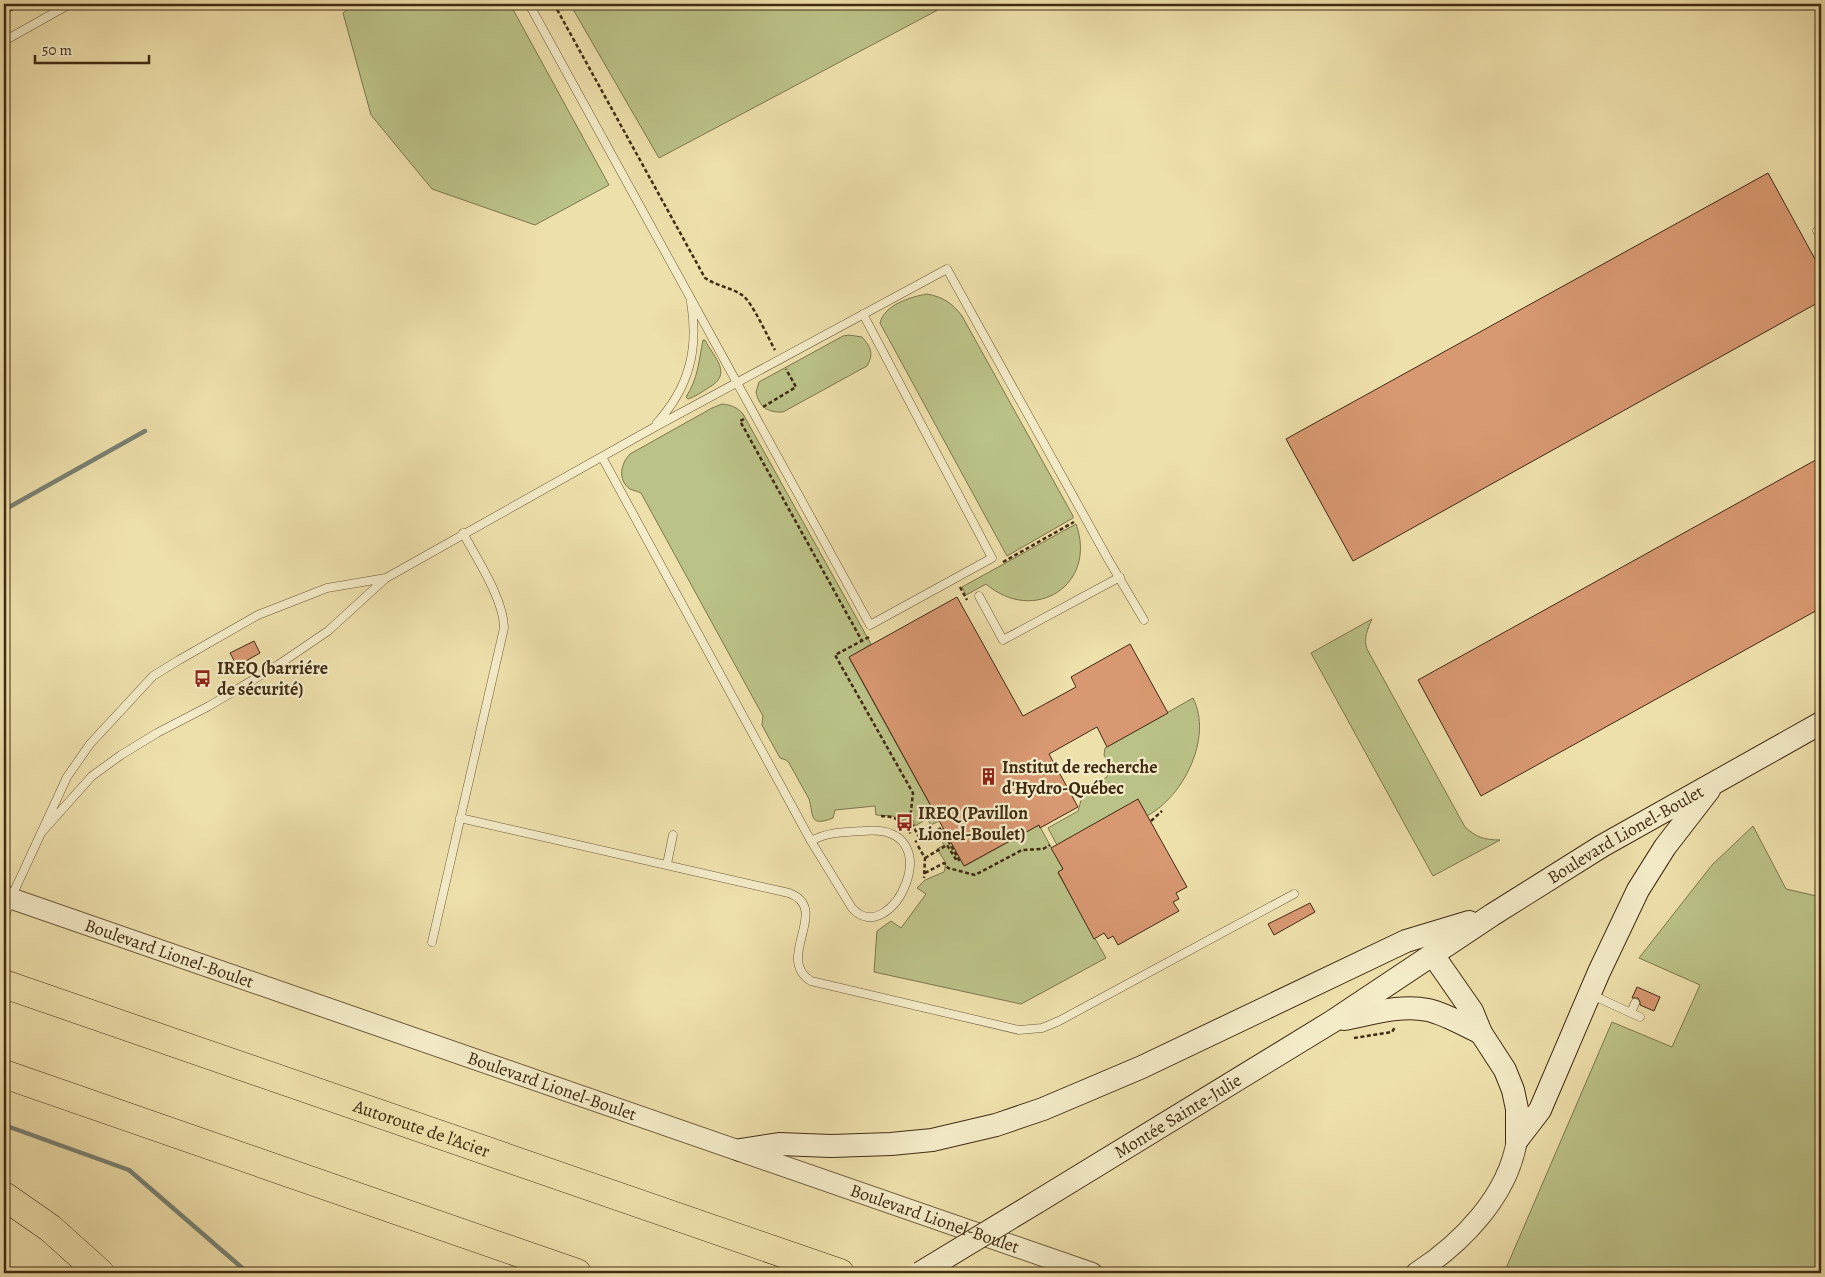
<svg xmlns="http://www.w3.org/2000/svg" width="1825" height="1277" font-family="Alegreya,serif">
<rect width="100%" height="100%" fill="#eee0ab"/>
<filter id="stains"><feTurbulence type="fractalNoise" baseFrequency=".004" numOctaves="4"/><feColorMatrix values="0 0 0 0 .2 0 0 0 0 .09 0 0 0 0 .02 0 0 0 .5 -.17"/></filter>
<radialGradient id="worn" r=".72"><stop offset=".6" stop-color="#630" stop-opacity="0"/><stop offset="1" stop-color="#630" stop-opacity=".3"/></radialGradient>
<path fill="#bbc287" stroke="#7e764c" d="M 355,4 L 510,4 L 609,185 L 535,225 L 432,189 L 371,115 L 343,13 Z
M 570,4 L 949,4 L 659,158 Z
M 927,294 C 943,297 952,303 962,316 L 1073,516 L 1073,518 L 1007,556 L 880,323 C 884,305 910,297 927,294 Z
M 849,335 L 862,337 C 871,347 874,354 867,366 L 783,412 C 768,413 759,407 756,392 L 759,382 L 843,336 Z
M 703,340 L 705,340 C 714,358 734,374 708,388 C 702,392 695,397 688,399 L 686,397 C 698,379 699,360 703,340 Z
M 722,404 C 731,405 737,407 743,414 L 871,644 L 849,658 L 939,821 L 931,825 L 927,819 L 915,826 L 913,820 L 908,818 L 902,821 L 893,816 L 876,815 L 875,806 L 835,810 L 833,818 C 808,828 814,814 809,799 L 789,763 L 786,760 L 780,758 L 764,729 L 762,725 L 763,716 L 641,493 C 637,491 634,491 630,489 C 617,480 621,463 630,454 L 712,408 Z
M 1076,524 C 1098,585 1034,625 986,584 L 966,595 L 962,587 Z
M 1372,619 C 1368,628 1363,639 1367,649 L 1465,827 C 1476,837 1484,840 1500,840 L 1433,876 L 1311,653 Z
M 1193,698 C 1213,737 1184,796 1147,816 L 1138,800 L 1057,845 L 1048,828 L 1078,811 L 1084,790 L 1107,777 L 1110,766 L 1104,755 L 1105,748 Z
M 1039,825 L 1063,869 L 1058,873 L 1106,958 L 1021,1004 L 874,972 L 877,931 L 891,921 L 901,928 L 926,894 L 917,888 L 925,880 L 944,872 L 946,863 L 937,849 L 944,845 L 939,837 L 946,833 L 965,866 Z
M 1753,826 L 1786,889 L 1821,897 L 1821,1273 L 1504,1273 L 1612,1022 L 1672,1047 L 1700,985 L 1639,958 L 1712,865 Z"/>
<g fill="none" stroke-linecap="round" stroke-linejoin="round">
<path stroke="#798174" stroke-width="4.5" d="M 4,510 L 145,431
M 4,1125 L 129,1170 L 248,1273"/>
</g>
<path fill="#d89871" stroke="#402b12" d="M 1768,173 L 1821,270 L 1821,301 L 1353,561 L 1286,439 Z
M 1821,457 L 1821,608 L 1481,796 L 1418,680 Z
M 957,597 L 1023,716 L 1076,687 L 1071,677 L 1130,644 L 1168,713 L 1107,747 L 1097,727 L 1049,754 L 1078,807 L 1040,828 L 1039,825 L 964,866 L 849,657 Z
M 254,641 L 260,653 L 237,666 L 230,653 Z
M 1138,799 L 1187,887 L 1176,893 L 1179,899 L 1173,902 L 1179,911 L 1118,945 L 1113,936 L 1108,939 L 1104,933 L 1094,939 L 1058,872 L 1063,869 L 1051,848 Z
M 1310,903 L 1315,912 L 1274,935 L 1268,924 Z
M 1637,987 L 1660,997 L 1654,1011 L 1640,1005 L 1640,1002 L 1638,998 L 1632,998 Z"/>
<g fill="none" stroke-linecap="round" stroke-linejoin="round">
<defs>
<path id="service" d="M 529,4 L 870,625 L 992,558 L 863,314
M 4,41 L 70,4
M 1817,231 L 1821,229
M 657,423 C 689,387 699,350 691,302
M 602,457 L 811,841 L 852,908 C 891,952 954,822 863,831 C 845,832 827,832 811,841
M 979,596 L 1003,640 L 1120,577
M 460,818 L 789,893 C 832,909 774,958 811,981 L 1019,1030 L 1042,1028 L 1059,1021 L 1294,894
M 41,833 L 92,776 L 121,755 L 157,733 L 209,706 L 278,665 L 328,631 L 386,578 L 653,428 L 947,269 L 1108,559 L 1144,620
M 667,864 L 673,835
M 4,920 L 11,898 L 67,777 L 90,744 L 153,676 L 179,660 L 258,615 L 327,588 L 386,578
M 432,942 L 504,628 C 504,600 477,559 463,533
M 1592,995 L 1631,1013 L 1635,1003
M 1631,1013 L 1640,1017"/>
<g id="tertiary">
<path id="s1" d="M 4,896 L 1092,1273"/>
<path d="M 1416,1273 C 1462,1243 1508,1196 1517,1140"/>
</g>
<g id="secondary">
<path d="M 1433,955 L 1472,1011 L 1481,1033 L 1505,1070 L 1513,1090 L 1517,1109 L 1517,1140"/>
<path d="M 1344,1019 C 1371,1014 1401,1004 1428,1010 C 1446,1014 1464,1025 1481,1033"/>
<path d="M 1517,1140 L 1540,1110 L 1599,972 L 1638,890 L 1665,847 L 1709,790"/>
<path d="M 740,1150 L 779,1144 L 831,1146 L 891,1144 L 932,1140 L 996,1125 L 1043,1109 L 1142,1067 L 1406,941 L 1469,922"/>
<path id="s2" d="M 1037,1202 L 1333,1021 L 1492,915 L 1602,846 L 1821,723"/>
</g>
<g id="motorway">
<path id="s3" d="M 4,984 L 840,1273"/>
<path d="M 4,1074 L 577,1273"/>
<path d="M 4,1196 L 50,1228 L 100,1273"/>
</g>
</defs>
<use href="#service" stroke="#6c5838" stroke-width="9"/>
<use href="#tertiary" stroke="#6c5838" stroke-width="22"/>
<use href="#secondary" stroke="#402b12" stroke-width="24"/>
<use href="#motorway" stroke="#402b12" stroke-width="29"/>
<path stroke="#402b12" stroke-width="2.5" stroke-dasharray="4 2.5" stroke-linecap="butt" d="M 554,4 L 705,278 C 717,286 732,288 742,295 C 752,301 768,338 775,350
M 763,407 L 796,387 L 786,369
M 744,419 L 740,421 L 862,641
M 1003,562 L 1074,522
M 960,587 L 967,600
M 869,637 L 835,655 L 913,793 L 910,820 L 920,839
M 881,816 C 897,817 903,820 911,834
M 1151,821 L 1162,811
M 915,842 L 941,828
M 918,846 L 925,858 L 924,878
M 925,858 L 947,845 L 957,861 L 959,860 L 941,828
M 925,873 L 944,863 L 948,868 L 975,875 L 1022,850 L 1043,849 L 1050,845
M 1354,1038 L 1392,1032 L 1395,1027"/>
<use href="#service" stroke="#f4ebc8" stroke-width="8"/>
<use href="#tertiary" stroke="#f4ebc8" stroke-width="20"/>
<use href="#secondary" stroke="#f4ebc8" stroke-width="22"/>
<use href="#motorway" stroke="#eee0ab" stroke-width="28"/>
<defs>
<path id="rail" d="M 4,12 L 18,4"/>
</defs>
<use href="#rail" stroke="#402b12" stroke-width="5.5"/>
<use href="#rail" stroke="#f4ebc8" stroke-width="4" stroke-dasharray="11" stroke-linecap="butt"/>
<defs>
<path id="secondary-bridge" d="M 920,1273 L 1037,1202"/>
</defs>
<use href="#secondary-bridge" stroke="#402b12" stroke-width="24" stroke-linecap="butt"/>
<use href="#secondary-bridge" stroke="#f4ebc8" stroke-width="22"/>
</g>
<defs>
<symbol id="bus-bare" viewBox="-9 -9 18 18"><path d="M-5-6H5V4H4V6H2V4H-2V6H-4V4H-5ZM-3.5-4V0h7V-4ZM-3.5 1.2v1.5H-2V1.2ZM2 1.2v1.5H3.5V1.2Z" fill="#8f2418" stroke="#f4ebc8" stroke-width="2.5" paint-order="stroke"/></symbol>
<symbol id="building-bare" viewBox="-9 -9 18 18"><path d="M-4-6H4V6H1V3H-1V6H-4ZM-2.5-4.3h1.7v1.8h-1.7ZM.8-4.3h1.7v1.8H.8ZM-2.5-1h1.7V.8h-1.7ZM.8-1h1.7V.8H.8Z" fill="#8f2418" stroke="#f4ebc8" stroke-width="2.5" paint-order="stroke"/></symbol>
</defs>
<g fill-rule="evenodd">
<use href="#bus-bare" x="190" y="666" width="25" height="25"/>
<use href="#building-bare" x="976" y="764" width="25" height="25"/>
<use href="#bus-bare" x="892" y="810" width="25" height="25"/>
</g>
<g text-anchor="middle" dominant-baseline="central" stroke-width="4.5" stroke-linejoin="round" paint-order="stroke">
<g font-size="18" font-weight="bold" fill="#402b12" stroke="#f4ebc8" text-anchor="start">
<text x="217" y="668">IREQ (barriére<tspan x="217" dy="21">de sécurité)</tspan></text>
<text x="1002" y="767">Institut de recherche<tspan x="1002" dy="21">d'Hydro-Québec</tspan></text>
<text x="918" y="813">IREQ (Pavillon<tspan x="918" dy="21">Lionel-Boulet)</tspan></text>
</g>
<g font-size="18" fill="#402b12" stroke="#f4ebc8">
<text stroke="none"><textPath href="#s2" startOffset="694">Boulevard Lionel-Boulet</textPath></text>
<text stroke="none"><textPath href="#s1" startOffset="175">Boulevard Lionel-Boulet</textPath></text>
<text stroke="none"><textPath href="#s1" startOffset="580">Boulevard Lionel-Boulet</textPath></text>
<text stroke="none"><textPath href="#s2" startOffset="165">Montée Sainte-Julie</textPath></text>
<text stroke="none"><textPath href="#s3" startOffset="442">Autoroute de l'Acier</textPath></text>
<text stroke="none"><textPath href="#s1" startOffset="985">Boulevard Lionel-Boulet</textPath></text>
</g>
</g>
<rect width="1825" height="1277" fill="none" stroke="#eee0ab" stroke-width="20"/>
<rect x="5" y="5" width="1815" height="1267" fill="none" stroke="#402b12" stroke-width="2.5"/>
<rect x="10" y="10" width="1805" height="1257" fill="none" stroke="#402b12"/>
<path d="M35 55v8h114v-8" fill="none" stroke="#402b12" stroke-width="2.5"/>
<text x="42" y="55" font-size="15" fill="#402b12" stroke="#f4ebc8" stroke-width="4" paint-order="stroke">50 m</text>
<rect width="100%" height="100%" filter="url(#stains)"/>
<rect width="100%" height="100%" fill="url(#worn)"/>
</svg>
